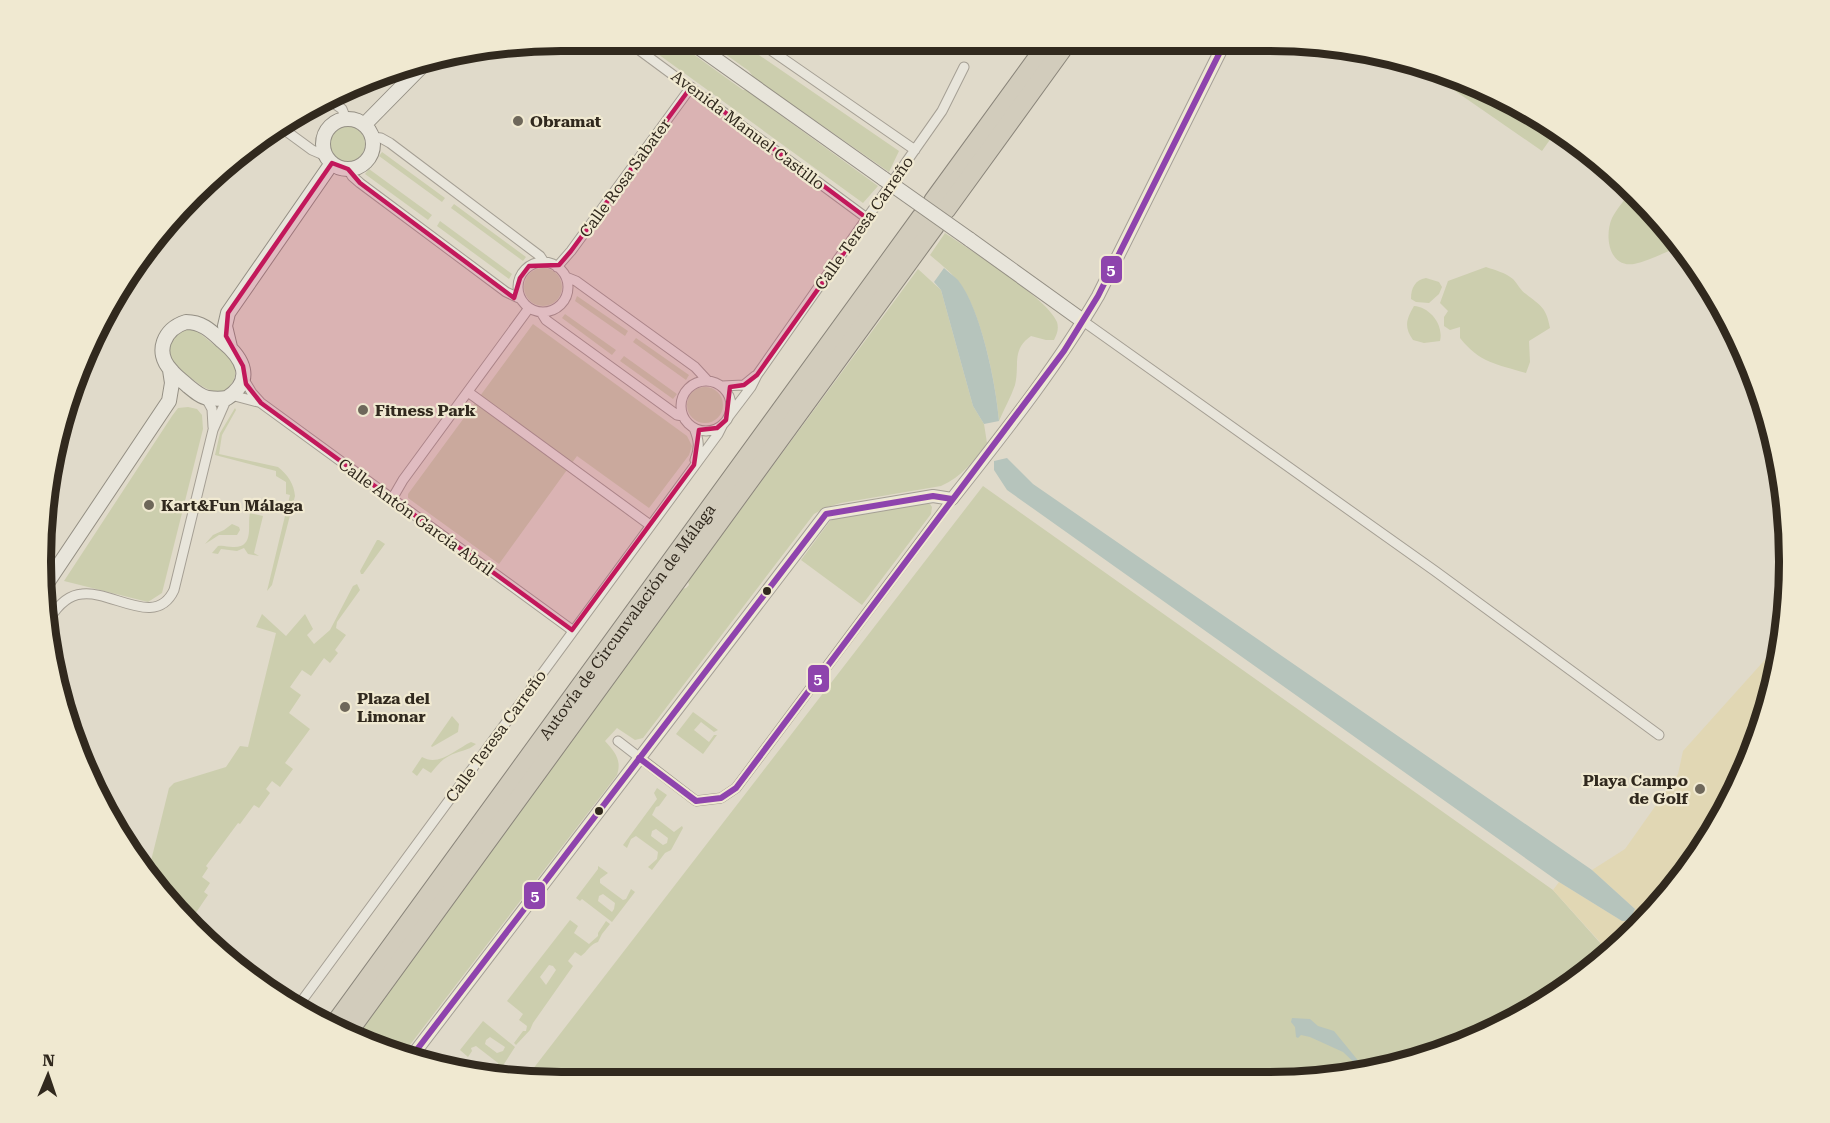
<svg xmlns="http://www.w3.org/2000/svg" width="1830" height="1123" font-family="'Roboto Serif',serif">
<rect width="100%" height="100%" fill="#e0daca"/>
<path fill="#ccceae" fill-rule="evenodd" d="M 640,41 L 675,41 L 743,90 L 746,90 L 878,186 L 863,203 Z
M 707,41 L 740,42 L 899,151 L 889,172 L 754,78 L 749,71 Z
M 1422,68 L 1468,80 L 1556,131 L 1542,151 Z
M329 144a18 18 0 1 1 36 0a18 18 0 1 1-36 0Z
M 1561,134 L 1591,153 L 1566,149 L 1559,139 Z
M 382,152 L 445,198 L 442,202 L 379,156 Z
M 369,169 L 432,215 L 428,220 L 365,174 Z
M 1631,191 L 1660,218 L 1680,245 L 1679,247 C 1665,252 1649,261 1634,264 C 1609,268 1604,236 1612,218 C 1617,209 1625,199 1631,191 Z
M 454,204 L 526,257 L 523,261 L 451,208 Z
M 440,221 L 512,274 L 509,279 L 437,226 Z
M 945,233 C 971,251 1046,297 1057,322 C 1059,329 1057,334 1054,340 L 1046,340 L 1031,336 C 1011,350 1020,365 1015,385 C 1011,397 1004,409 999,421 C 996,384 981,308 957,280 C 950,271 939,263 930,255 Z
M 1486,267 C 1495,270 1506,273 1513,279 C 1518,284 1520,290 1526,294 C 1541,306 1546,307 1550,328 L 1529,341 L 1530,362 L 1526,373 C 1496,364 1480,363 1460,338 L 1460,327 L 1450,330 L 1444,326 L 1444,317 L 1448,311 L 1440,303 L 1448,281 Z
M524 287a19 19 0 1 1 38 0a19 19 0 1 1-38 0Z
M 918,269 L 941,290 L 973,406 L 984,424 L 987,443 C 973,461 962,477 941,486 L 841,503 L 827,507 L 814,514 L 643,738 L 635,740 L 617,728 L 605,741 C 615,752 622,760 617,775 L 403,1054 L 362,1043 L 355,1038 L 682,589 L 686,588 L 689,585 L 688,581 Z
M 1426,278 L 1439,282 L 1442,287 L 1439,294 L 1429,303 L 1416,302 L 1411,299 C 1411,288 1415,280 1426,278 Z
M 577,296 L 628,331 L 625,336 L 575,301 Z
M 1414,306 C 1430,307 1444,325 1440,341 L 1424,343 L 1413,340 C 1404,327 1406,320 1414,306 Z
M 565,314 L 616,350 L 612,355 L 562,318 Z
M 533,324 L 687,436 L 692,446 L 689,455 L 649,508 L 577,456 L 499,564 L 408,498 L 408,494 Z
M 187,329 L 197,331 L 229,357 L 235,366 L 235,376 C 226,403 206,390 191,378 C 181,371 169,364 168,351 C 167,345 172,339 175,334 Z
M 636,338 L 689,375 L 686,380 L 633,342 Z
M 624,356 L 677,394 L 673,399 L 620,361 Z
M687 405a18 18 0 1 1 36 0a18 18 0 1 1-36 0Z
M 188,407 L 197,409 L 202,415 L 203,429 L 162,593 L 148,602 L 64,581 L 172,416 L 178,408 Z
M 235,408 L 236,410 L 222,435 L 219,454 L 278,467 C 288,475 294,484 295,496 L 272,585 L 267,591 L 290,495 L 286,494 L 286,482 L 276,476 L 276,471 L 215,455 L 220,433 Z
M 983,486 L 1553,890 L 1609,953 L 1598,963 L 1529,1013 L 1436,1055 L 1303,1081 L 526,1078 Z
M 925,503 L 930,504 L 932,507 L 931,514 L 862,605 L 801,560 L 830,521 L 834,519 Z
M 250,513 L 263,516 L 254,553 L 259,556 L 248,554 L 244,548 L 237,551 L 221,549 L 218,554 L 212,553 L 218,546 C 224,545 227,547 233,547 C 255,548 247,525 250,513 Z
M 232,524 L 239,527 L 240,530 L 237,535 L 219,535 L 205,544 L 213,535 L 224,530 Z
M 377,540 L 379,540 L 385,544 L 363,574 L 361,574 L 360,571 Z
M 357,584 L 360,590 L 337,622 L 336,628 L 346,635 L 335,650 L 338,653 L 330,663 L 324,658 L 311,676 L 302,670 L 290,687 L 301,695 L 289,713 L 310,729 L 285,763 L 293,769 L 280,787 L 272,781 L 266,789 L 270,793 L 259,808 L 254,805 L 240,824 L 238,823 L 206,866 L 208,868 L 202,877 L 210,883 L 204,892 L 208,895 L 193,917 L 197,920 L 195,922 L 148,873 L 169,788 L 174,783 L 226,767 L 240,746 L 248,747 L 276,633 L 256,627 L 262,614 L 286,636 L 305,614 L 313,629 L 307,635 L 314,644 L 330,630 L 353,586 Z
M 693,712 L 718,730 L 714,732 L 701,722 L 694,730 L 709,742 L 714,735 L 717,735 L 703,754 L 676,734 Z
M 452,716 L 459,724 L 458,732 L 432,747 L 431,746 Z
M 471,742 L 476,744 C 468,751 458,751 449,756 C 441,760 436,767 431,773 L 423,768 L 417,776 L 412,772 L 422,757 C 439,767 456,749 471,742 Z
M 657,788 L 667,795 L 659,806 L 656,807 L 652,815 L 674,832 L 682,826 L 683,828 L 671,850 L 665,853 L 652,870 L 648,867 L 657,859 L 658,852 L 636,836 L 631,839 L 627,848 L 623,845 L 657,799 L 654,793 ZM 656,829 L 668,838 L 667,843 L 663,845 L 651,836 L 652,831 Z
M 598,866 L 608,873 L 600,879 L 600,883 L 623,900 L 626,899 L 631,889 L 635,892 L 612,922 L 582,899 L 580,901 L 576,898 L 598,869 ZM 603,894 L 615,903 L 614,909 L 612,912 L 598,901 L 599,896 Z
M 570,920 L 578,926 L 574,933 L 589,944 L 598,936 L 598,933 L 606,921 L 610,924 L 602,934 L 598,942 C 590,944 587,952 581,956 L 575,952 L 568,961 L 573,966 L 533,1023 L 530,1030 L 516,1045 L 514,1043 L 523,1031 L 526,1031 L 527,1026 L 519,1020 L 523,1014 L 507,1001 ZM 549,965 L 553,966 L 556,970 L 546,985 L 540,977 Z
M 483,1021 L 515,1047 L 495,1078 L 488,1077 L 494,1068 L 497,1068 L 498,1063 L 476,1046 L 471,1048 L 472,1051 L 468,1057 L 460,1050 ZM 490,1037 L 505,1047 L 503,1051 L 497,1053 L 485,1044 L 486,1040 Z"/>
<path fill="#e1d7b4" d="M 1781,642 L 1772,696 L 1741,778 L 1725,800 L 1671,891 L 1612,953 L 1598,963 L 1609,952 L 1553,890 L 1559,882 L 1622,921 L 1629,921 L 1635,909 L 1592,870 L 1625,849 L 1678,774 L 1683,751 Z"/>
<path fill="#b6c4bc" d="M 944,268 C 948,272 954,276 958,280 C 981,309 996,384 999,421 L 984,424 L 973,406 L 941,290 L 934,282 Z
M 1007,458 L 1033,484 L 1592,870 L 1635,909 L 1629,921 L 1622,921 L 1559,882 L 1007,490 L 994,470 L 994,461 Z
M 1741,778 L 1736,792 L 1682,878 L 1671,891 L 1725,800 Z
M 1292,1018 L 1310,1019 L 1318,1026 L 1334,1031 L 1365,1069 L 1362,1070 L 1343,1052 L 1310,1037 L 1301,1035 L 1298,1038 L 1296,1037 L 1295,1027 L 1291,1022 Z"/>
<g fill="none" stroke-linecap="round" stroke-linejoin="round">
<defs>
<path id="minor" d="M 627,41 L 868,219
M 759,42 L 915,150
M 332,102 L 342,109 L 346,119
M 282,128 L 312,150 L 326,156
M 372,137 L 381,138 L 390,143 L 540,256 L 544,262
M 348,169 L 352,176 L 360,183 L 506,292 L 521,299
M518 287a25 25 0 1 1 50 0a25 25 0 1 1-50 0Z
M 557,267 L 571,251 L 691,87
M 566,277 L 576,281 L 695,367 L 707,380
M 541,312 L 546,320 L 677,415 L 683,416
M 1083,321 L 1435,571 L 1659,735
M 243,378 L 252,393 L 261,403 L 572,630
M681 406a25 25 0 1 1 50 0a25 25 0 1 1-50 0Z
M 722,386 L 744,385 L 755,376
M 468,392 L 650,525
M 231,395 L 258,402
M 206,398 L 212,409 L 213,427
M 729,416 L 751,387 L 757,375 L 942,111 L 964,67
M 694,428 C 699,440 700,448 695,460
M 392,499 L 403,480 L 529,308
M 50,618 C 57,607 67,595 82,594 C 112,590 156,629 174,590 L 213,430 L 227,398
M 618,741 L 696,801 L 721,798 L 736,788 L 952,499
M 298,1006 L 718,434 L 723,424"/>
<path id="tertiary" d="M 412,1056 L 826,514 L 933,496 L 952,499 C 1003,434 1056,368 1098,296 L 1224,44"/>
<path id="secondary" d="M 690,41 L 884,179
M323 144a25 25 0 1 1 50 0a25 25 0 1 1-50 0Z
M 364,125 L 425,63
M 969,239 L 1083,321
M 186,322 C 202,322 211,331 222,341 C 243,358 255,380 227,398 C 221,399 215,399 208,398 C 201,397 194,391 188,386 C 183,381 175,376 171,370 C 154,352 164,329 186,322 Z
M 230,347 L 225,326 L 228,313 L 332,163
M 45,586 L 169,401 L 172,383 L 170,370"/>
<g id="motorway">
<path d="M 933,201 L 1048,43"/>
<path d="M 946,210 L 1067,43"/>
<path id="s1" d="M 333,1026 L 921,217"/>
<path d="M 347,1034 L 935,226"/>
</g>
</defs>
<use href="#minor" stroke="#a59f94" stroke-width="11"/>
<use href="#tertiary" stroke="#a59f94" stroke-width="14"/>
<use href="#secondary" stroke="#948f84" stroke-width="16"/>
<use href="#motorway" stroke="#8a857a" stroke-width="20"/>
<use href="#minor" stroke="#e8e5db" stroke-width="9"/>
<use href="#tertiary" stroke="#e8e5db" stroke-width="12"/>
<use href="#secondary" stroke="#e8e5db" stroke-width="14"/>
<use href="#motorway" stroke="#d2ccbc" stroke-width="18"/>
<defs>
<path id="secondary-bridge" d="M 884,179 L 969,239"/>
</defs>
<use href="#secondary-bridge" stroke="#948f84" stroke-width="16" stroke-linecap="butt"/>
<use href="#secondary-bridge" stroke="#e8e5db" stroke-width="14"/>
<defs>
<path id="bus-1" d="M 639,758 L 696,801 L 721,798 L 736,788 L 1064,351 L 1098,296 L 1224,44
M 412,1056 L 826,514 L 933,496 L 952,499"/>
</defs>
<use href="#bus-1" stroke="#f0e9d1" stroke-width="10"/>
<use href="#bus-1" stroke="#8e44ad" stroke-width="6"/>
</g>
<path fill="#c2185b" fill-opacity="0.2" stroke="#c2185b" stroke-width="4.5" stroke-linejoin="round" d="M 691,87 L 868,219 L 757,375 L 744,385 L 730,387 L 726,420 L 717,428 L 699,430 L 694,465 L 572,630 L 261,403 L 246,384 L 243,366 L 226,336 L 228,313 L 332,163 L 348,169 L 360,183 L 514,298 L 520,278 L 529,266 L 559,265 L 571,251 Z"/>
<g fill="#6e675a" stroke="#f0e9d1" stroke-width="2">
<circle cx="518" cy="121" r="6"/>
<circle cx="363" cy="410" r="6"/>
<circle cx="149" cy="505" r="6"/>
<circle cx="345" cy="707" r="6"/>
<circle cx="1700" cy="789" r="6"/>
</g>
<g fill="#31291e" stroke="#f0e9d1" stroke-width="2">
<circle cx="767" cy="591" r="5"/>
<circle cx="599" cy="811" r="5"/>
</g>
<g text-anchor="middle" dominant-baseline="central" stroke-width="4.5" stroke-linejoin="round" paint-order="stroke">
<g font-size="16" font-weight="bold" fill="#31291e" stroke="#f0e9d1" text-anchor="start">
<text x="530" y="121">Obramat</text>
<text x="375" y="410">Fitness Park</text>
<text x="161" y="505">Kart&amp;Fun Málaga</text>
<text x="357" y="698">Plaza del<tspan x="357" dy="18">Limonar</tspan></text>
<text x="1688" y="780" text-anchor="end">Playa Campo<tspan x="1688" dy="18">de Golf</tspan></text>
</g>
<g font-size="16" fill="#31291e" stroke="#f0e9d1">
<text transform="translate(748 130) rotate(37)">Avenida Manuel Castillo</text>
<text transform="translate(625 178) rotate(-54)">Calle Rosa Sabater</text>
<text transform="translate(864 223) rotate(-55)">Calle Teresa Carreño</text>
<text transform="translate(416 517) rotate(36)">Calle Antón García Abril</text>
<text stroke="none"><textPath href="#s1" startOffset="500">Autovía de Circunvalación de Málaga</textPath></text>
<text transform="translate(496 736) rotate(-54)">Calle Teresa Carreño</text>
</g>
</g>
<path d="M0 0H1830V1123H0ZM561 51H1269A510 510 0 0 1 1779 561V562A510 510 0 0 1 1269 1072H561A510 510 0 0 1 51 562V561A510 510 0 0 1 561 51Z" fill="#f0e9d1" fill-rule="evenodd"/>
<path fill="none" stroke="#31291e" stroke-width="8" d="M561 51H1269A510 510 0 0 1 1779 561V562A510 510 0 0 1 1269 1072H561A510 510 0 0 1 51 562V561A510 510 0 0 1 561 51Z"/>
<g stroke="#f0e9d1" stroke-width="2">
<rect x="1100" y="255" width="23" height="29" rx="6" fill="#8e44ad"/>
<rect x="807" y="664" width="23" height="29" rx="6" fill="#8e44ad"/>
<rect x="523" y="881" width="23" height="29" rx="6" fill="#8e44ad"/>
</g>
<g font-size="16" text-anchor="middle" font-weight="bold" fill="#fff">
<text x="1111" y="275">5</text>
<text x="818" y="684">5</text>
<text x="535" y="901">5</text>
</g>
<g transform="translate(48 1075) rotate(2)" stroke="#f0e9d1" stroke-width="4.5" paint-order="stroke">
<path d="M0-4.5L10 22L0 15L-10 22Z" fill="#31291e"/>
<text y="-9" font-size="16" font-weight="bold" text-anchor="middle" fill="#31291e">N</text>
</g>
</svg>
